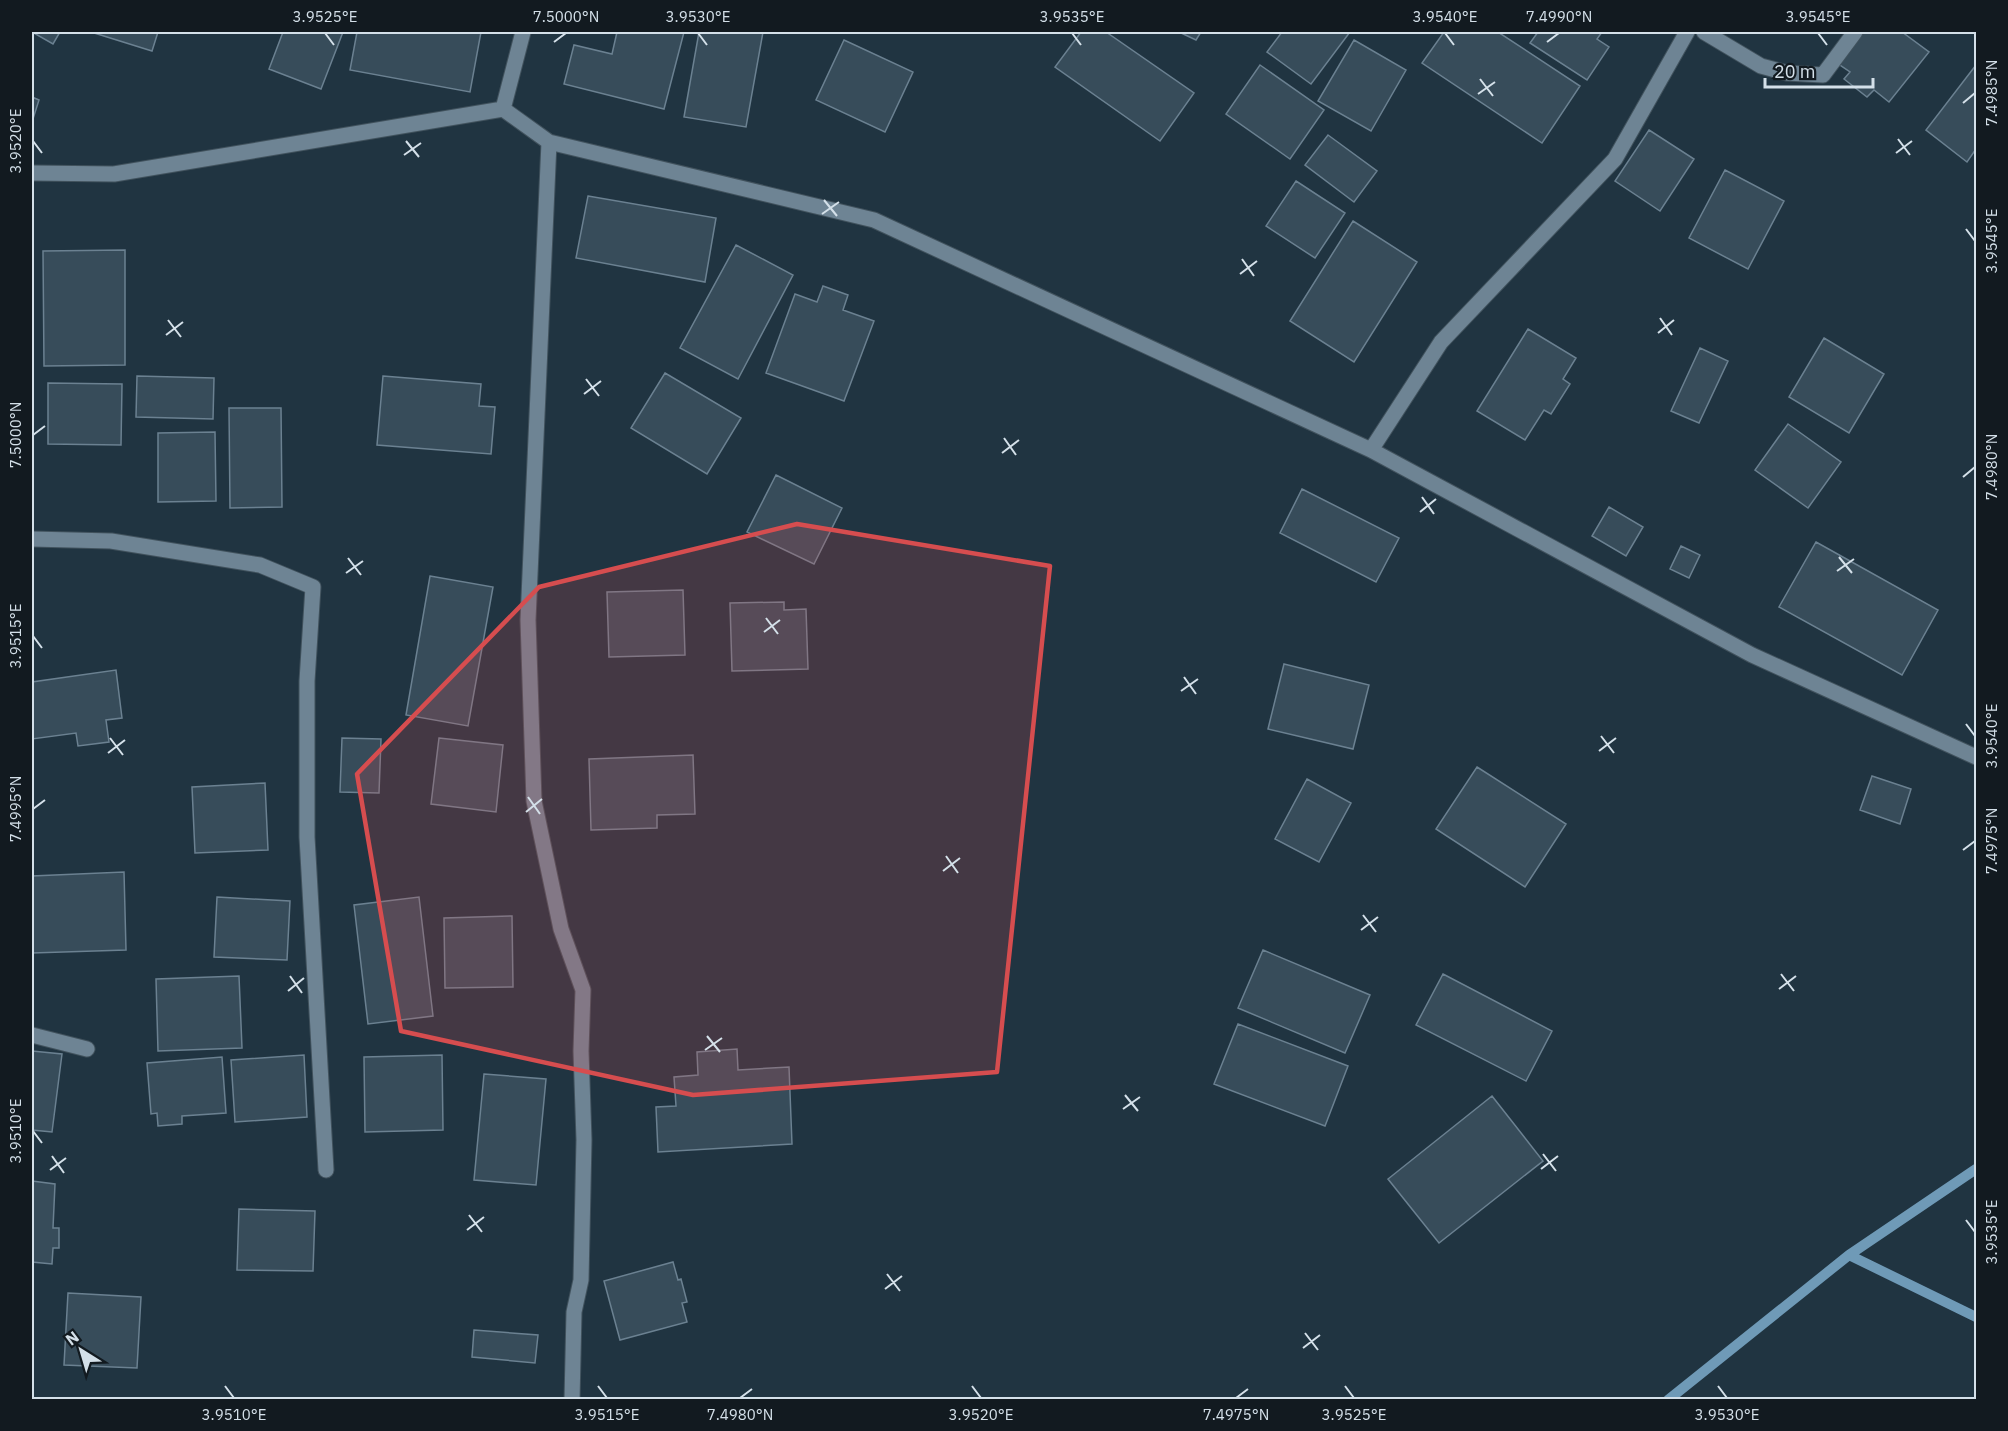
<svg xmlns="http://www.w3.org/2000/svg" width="2008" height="1431" font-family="'IBM Plex Sans',sans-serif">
<rect width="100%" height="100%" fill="#203441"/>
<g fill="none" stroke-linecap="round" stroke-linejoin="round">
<path stroke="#6f9ab7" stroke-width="10" d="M 1849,1255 L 1976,1317
M 1668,1400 L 1849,1255 L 1976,1169"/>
</g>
<path fill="#374c5a" stroke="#6b8191" stroke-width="1.5" d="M 32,32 L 60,32 L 53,44 Z
M 91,32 L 158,32 L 152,51 Z
M 283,32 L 343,32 L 321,89 L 269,69 Z
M 357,32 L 481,32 L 470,92 L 350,70 Z
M 617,32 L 684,32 L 664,109 L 564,84 L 574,45 L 612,54 Z
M 699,32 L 763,32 L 746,127 L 684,117 Z
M 1081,32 L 1106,32 L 1194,93 L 1160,141 L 1055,67 Z
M 1179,32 L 1201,32 L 1196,40 Z
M 1282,32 L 1350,32 L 1311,84 L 1267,52 Z
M 1444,32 L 1498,32 L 1580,86 L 1542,143 L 1422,63 Z
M 1538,32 L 1602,32 L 1597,39 L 1609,47 L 1587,80 L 1530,43 Z
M 1862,32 L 1902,32 L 1929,52 L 1889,102 L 1874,90 L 1867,97 L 1844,79 L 1850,72 L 1837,63 Z
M 844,40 L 913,72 L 885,132 L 816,100 Z
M 1354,40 L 1406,70 L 1371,131 L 1318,101 Z
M 1260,65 L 1324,110 L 1290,159 L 1226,114 Z
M 1976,65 L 1976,149 L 1967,162 L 1926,130 Z
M 32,97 L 39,100 L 32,122 Z
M 1649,130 L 1694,159 L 1660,211 L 1615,181 Z
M 1328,135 L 1377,171 L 1354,202 L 1305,165 Z
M 1725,170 L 1784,201 L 1748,269 L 1689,238 Z
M 1296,181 L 1345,213 L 1315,258 L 1266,226 Z
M 588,196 L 716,218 L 705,282 L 576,258 Z
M 1353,221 L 1417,262 L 1354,362 L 1290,321 Z
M 736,245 L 793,275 L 738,379 L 680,348 Z
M 125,250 L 125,365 L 44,366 L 43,251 Z
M 823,286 L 848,295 L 843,310 L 874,321 L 844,401 L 766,373 L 795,294 L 817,302 Z
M 1528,329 L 1576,358 L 1563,379 L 1570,384 L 1551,414 L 1544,410 L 1525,440 L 1477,411 Z
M 1824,338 L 1884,374 L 1849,433 L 1789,397 Z
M 1700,348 L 1728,361 L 1699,423 L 1671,411 Z
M 665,373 L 741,418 L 707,474 L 631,428 Z
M 137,376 L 214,378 L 213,419 L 136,417 Z
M 383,376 L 481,384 L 479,406 L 495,407 L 491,454 L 377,445 Z
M 48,383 L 122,384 L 121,445 L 48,444 Z
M 229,408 L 281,408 L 282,507 L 230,508 Z
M 1788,424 L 1841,462 L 1808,508 L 1755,470 Z
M 215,432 L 216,501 L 158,502 L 158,433 Z
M 776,475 L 842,508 L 814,564 L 747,532 Z
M 1302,489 L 1399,538 L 1376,582 L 1280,533 Z
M 1609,507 L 1643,527 L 1626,556 L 1592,536 Z
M 1816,542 L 1938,610 L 1902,675 L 1779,607 Z
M 1681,546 L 1700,555 L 1689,578 L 1670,569 Z
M 430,576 L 493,587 L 468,726 L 406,715 Z
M 683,590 L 685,655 L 609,657 L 607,592 Z
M 784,602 L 784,610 L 806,609 L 808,669 L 732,671 L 730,603 Z
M 1284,664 L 1369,685 L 1353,749 L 1268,729 Z
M 116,670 L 122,718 L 106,720 L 109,742 L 78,746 L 76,733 L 32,739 L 32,682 Z
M 342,738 L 381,739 L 379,793 L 340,792 Z
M 439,738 L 503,745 L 496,812 L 431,804 Z
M 693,755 L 695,814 L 657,815 L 657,828 L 591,830 L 589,759 Z
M 1477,767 L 1566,824 L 1525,887 L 1436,829 Z
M 1872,776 L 1911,789 L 1900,824 L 1860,810 Z
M 1307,779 L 1351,803 L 1319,862 L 1275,839 Z
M 265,783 L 268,850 L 195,853 L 192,787 Z
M 124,872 L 126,950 L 32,953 L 32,876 Z
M 217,897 L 290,901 L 287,960 L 214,957 Z
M 419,897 L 433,1016 L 368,1024 L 354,905 Z
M 512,916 L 513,987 L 445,988 L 444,918 Z
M 1263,950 L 1370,995 L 1345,1053 L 1238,1008 Z
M 1443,974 L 1552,1031 L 1526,1081 L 1416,1025 Z
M 239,976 L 242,1048 L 158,1051 L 156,979 Z
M 1238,1024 L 1348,1066 L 1325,1126 L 1214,1084 Z
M 737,1049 L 738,1070 L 789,1067 L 792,1144 L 658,1152 L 656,1107 L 676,1106 L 674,1077 L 698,1075 L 697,1052 Z
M 32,1051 L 62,1054 L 52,1132 L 32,1130 Z
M 304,1055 L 307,1117 L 235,1122 L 231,1060 Z
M 442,1055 L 443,1130 L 365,1132 L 364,1057 Z
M 222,1057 L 226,1113 L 182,1116 L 182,1124 L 158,1126 L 157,1113 L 151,1114 L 147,1063 Z
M 484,1074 L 546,1079 L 536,1185 L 474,1180 Z
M 1492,1096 L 1543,1161 L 1439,1243 L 1388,1179 Z
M 32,1181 L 55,1184 L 53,1228 L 59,1228 L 59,1248 L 53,1248 L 52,1264 L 32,1262 Z
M 239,1209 L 315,1211 L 313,1271 L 237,1270 Z
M 673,1262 L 678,1280 L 681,1279 L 687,1302 L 682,1303 L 687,1322 L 620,1340 L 604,1281 Z
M 68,1293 L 141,1297 L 137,1368 L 64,1365 Z
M 474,1330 L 538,1335 L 535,1363 L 472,1357 Z"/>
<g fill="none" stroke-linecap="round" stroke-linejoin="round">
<defs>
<path id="minor" d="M 1704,32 L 1761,66 L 1787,73 L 1823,75 L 1855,32
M 503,109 L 523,32
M 549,142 L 528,620 L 534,801 L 561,929 L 583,990 L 581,1051 L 584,1140 L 581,1280 L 574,1312 L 572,1400
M 32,173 L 114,174 L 503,109 L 549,142 L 874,220 L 1371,450 L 1752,655 L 1976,757
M 1371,450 L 1441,342 L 1615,159 L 1687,32
M 32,539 L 111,541 L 260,565 L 313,587 L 307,681 L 307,837 L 326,1170
M 32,1035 L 87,1049"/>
</defs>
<use href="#minor" stroke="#41525d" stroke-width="17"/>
<use href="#minor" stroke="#6e8494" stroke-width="15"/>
</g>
<path fill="#d64d4f" fill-opacity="0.2" stroke="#d64d4f" stroke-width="4.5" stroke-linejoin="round" d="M 797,524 L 1050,566 L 997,1072 L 693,1095 L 401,1031 L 357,774 L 539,587 Z"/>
<path fill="none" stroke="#d4e0e9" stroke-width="2" d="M 325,33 L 334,45M 698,33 L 707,45M 1072,33 L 1081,45M 1445,33 L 1454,45M 1818,33 L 1827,45M 554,42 L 566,33M 1547,42 L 1559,33M 1480,79 L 1493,96M 1478,94 L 1495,82M 1963,103 L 1975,93M 1898,139 L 1910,155M 33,141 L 42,153M 406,141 L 419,157M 1896,153 L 1912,141M 404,155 L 421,143M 824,200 L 837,216M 822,214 L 839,202M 1966,229 L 1975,241M 1242,259 L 1254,276M 1240,274 L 1257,261M 1660,318 L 1672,335M 168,320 L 181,337M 1658,333 L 1674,320M 166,335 L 183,322M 586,379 L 599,396M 584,394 L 601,381M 33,435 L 45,426M 1004,438 L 1016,455M 1002,453 L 1019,440M 1963,477 L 1975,467M 1422,497 L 1434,514M 1420,512 L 1436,499M 1839,557 L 1852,573M 348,558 L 361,575M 1837,571 L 1854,559M 346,573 L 363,561M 766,618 L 778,634M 764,632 L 780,620M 33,636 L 42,648M 1184,677 L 1196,694M 1181,691 L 1198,679M 1966,724 L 1975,736M 1601,736 L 1614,753M 110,738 L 123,755M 1599,751 L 1616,738M 108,753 L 125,740M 528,797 L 540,814M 33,809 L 45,800M 526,812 L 542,799M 1963,850 L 1975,841M 946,856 L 958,873M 943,871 L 960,858M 1363,915 L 1376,932M 1361,930 L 1378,917M 1781,974 L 1794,991M 290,976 L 302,993M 1779,989 L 1796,976M 288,991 L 304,978M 707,1036 L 720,1052M 705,1050 L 722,1038M 1125,1095 L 1138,1111M 1123,1109 L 1140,1097M 33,1131 L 42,1143M 1543,1154 L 1556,1171M 52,1156 L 64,1173M 1541,1169 L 1558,1156M 50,1170 L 66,1158M 469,1215 L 482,1232M 1966,1220 L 1975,1232M 467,1230 L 484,1217M 887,1274 L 900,1291M 885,1289 L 902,1276M 1305,1333 L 1318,1350M 1303,1348 L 1320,1335M 225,1386 L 234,1398M 598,1386 L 607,1398M 972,1386 L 981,1398M 1345,1386 L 1354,1398M 1718,1386 L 1727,1398M 740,1398 L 752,1389M 1236,1398 L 1248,1389"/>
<rect width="2008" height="1431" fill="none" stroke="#121a20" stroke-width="66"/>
<g transform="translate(81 1350) rotate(323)" stroke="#121a20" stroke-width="4.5" paint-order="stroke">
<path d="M0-4.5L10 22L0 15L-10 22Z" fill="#d4e0e9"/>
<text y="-9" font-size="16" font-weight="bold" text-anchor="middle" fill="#d4e0e9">N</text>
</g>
<path d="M1765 78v9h108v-9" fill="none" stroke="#d4e0e9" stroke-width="3"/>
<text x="1774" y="78" font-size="18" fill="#d4e0e9" stroke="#121a20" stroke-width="4.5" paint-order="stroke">20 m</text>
<rect x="33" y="33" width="1942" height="1365" fill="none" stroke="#d4e0e9" stroke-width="2"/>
<g font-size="15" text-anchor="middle" fill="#d4e0e9">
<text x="325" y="22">3.9525°E</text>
<text x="566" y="22">7.5000°N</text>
<text x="698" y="22">3.9530°E</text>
<text x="1072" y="22">3.9535°E</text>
<text x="1445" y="22">3.9540°E</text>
<text x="1559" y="22">7.4990°N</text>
<text x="1818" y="22">3.9545°E</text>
<text transform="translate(1992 93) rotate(-90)" y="5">7.4985°N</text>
<text transform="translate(16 141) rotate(-90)" y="5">3.9520°E</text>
<text transform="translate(1992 241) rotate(-90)" y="5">3.9545°E</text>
<text transform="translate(16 435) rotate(-90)" y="5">7.5000°N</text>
<text transform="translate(1992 467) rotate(-90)" y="5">7.4980°N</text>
<text transform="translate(16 636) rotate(-90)" y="5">3.9515°E</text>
<text transform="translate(1992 736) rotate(-90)" y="5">3.9540°E</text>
<text transform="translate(16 809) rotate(-90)" y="5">7.4995°N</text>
<text transform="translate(1992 841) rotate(-90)" y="5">7.4975°N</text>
<text transform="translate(16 1131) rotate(-90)" y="5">3.9510°E</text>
<text transform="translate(1992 1232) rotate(-90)" y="5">3.9535°E</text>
<text x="234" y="1420">3.9510°E</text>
<text x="607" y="1420">3.9515°E</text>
<text x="740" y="1420">7.4980°N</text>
<text x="981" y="1420">3.9520°E</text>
<text x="1236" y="1420">7.4975°N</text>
<text x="1354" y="1420">3.9525°E</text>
<text x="1727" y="1420">3.9530°E</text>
</g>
</svg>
